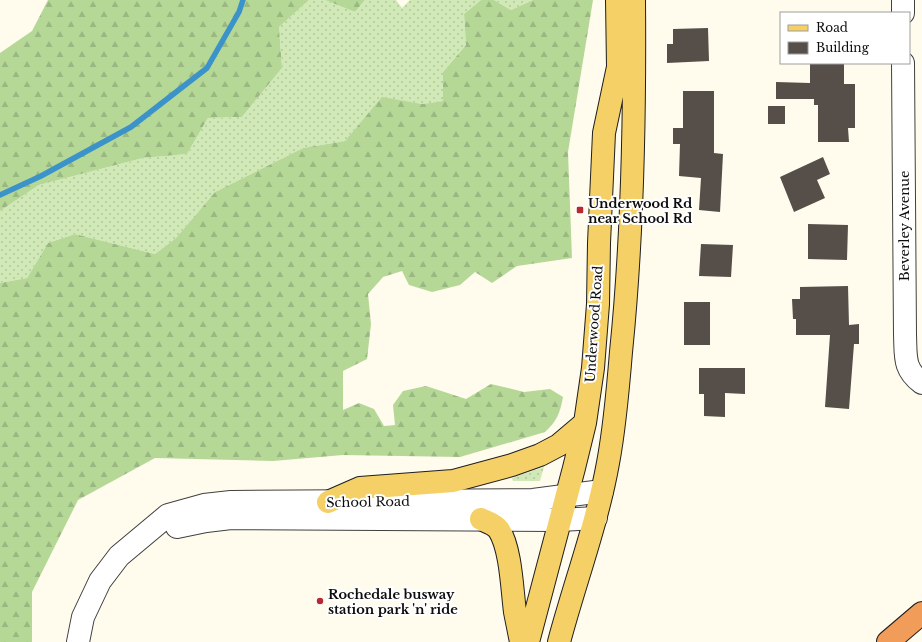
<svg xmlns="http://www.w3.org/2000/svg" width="922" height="642" font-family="'Libre Baskerville',serif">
<defs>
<pattern id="grass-dots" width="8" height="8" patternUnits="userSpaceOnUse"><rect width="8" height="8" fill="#d1e8b7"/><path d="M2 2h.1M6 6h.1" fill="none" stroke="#b2c69c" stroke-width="1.8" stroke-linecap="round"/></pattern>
<pattern id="forest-firs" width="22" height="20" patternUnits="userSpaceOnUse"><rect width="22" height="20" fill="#b5d897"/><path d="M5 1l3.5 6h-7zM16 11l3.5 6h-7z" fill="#9ab881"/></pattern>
</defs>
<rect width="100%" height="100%" fill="#fffbed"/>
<path fill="url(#grass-dots)" d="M 309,0 L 325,0 L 355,12 L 365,0 L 396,0 L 402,8 L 410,0 L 481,0 L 464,14 L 466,45 L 443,72 L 443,101 L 422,104 L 382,98 L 345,141 L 303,148 L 215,192 L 176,238 L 155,254 L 75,234 L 48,243 L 27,278 L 0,283 L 0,211 L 39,185 L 143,158 L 187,154 L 208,118 L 242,117 L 282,68 L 279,27 Z
M 494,0 L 533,0 L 511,10 Z
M 544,467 L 540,481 L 513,481 L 512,478 Z"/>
<path fill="url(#forest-firs)" d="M 48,0 L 309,0 L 279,27 L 282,68 L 242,117 L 208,118 L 187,154 L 143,158 L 39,185 L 0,211 L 0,53 L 32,31 Z
M 325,0 L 365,0 L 355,12 Z
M 481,0 L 494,0 L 511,10 L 533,0 L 593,0 L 568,152 L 572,258 L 517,266 L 492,283 L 475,272 L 460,285 L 432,292 L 409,285 L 402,271 L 383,277 L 368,294 L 371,324 L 367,359 L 343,371 L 343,410 L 359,403 L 374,409 L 384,426 L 395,425 L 393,405 L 403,391 L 426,386 L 466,399 L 491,384 L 524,392 L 550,389 L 563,397 C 560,413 557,421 545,432 L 460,457 L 343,455 L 273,461 L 155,458 L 78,500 L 32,592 L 32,642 L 0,642 L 0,283 L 27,278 L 48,243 L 75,234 L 155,254 L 176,238 L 215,192 L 303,148 L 345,141 L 382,97 L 422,104 L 443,101 L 443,72 L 466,45 L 464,14 Z"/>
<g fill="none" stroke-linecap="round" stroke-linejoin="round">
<path stroke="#3b93ca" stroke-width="5.5" d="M 0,195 L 41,176 L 131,127 L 207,68 L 239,12 L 243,0"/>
</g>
<path fill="#554e49" d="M 708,28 L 709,61 L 667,63 L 667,44 L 673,44 L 673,29 Z
M 810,63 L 844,63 L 844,84 L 855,84 L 855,128 L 848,128 L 849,142 L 818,142 L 818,105 L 814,105 L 814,99 L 776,99 L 776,82 L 810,83 Z
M 683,91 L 714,91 L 714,153 L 723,154 L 720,212 L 699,210 L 701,178 L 679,176 L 680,144 L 673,144 L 673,128 L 683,128 Z
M 768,106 L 785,106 L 785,124 L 768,124 Z
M 823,157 L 830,174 L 817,180 L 825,198 L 794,212 L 780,177 Z
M 808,224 L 848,225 L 847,260 L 808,259 Z
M 701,244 L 733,245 L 731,277 L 699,276 Z
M 848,286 L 849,325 L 859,324 L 859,344 L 854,344 L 849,409 L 825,407 L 830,335 L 796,335 L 796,319 L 793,319 L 792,299 L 800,299 L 800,287 Z
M 684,302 L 710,302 L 710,345 L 684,345 Z
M 699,368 L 745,368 L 745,394 L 725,393 L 725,417 L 704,416 L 704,394 L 699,394 Z"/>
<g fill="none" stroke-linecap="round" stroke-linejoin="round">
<defs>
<path id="minor" d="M 903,0 L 903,13
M 903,63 L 905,335 C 906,356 903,369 922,383
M 177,527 L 206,521 L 231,518 L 560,520 L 596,518
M 78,642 L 83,617 L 100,581 L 119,556 L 168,515 L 204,505 L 231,502 L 533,500 L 602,491"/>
<path id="major" d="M 328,502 L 360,488 L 453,481 L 512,465 L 540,455 L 559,445 L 585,423
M 481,519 C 487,522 495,524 499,530 C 511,549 512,589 515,612 C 517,622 519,632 521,642
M 528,642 L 574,468 L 585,423 L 593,368 L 598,304 L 599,243 L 604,133 L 618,67 L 617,0
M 559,642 C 575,582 597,524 608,463 C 615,426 618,389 621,352 C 633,235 635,118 634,0"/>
<path id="highway" d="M 888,642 L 922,613"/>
</defs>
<use href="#minor" stroke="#404040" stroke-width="24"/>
<use href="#major" stroke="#1e1e1e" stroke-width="24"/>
<use href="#highway" stroke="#1e1e1e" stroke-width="24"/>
<use href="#minor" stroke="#fff" stroke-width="22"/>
<use href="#major" stroke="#f5d066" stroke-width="22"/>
<use href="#highway" stroke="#f19c58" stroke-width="22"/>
</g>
<g fill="#b92831" stroke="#fff" stroke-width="1.5">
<rect x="576" y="206" width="8" height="8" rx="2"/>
<circle cx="320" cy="601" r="4"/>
</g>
<g text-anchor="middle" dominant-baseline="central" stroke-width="4" stroke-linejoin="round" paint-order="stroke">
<g font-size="13" font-weight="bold" fill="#0d0d0d" stroke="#fff" text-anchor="start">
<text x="588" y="203">Underwood Rd<tspan x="588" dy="15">near School Rd</tspan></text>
<text x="328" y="594">Rochedale busway<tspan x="328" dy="15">station park 'n' ride</tspan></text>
</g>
<g font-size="13" fill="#0d0d0d" stroke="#fff">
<text transform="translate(904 226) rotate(-90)">Beverley Avenue</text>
<text transform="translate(594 324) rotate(-86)">Underwood Road</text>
<text transform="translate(368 502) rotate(-1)">School Road</text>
</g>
</g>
<rect x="780" y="12" width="130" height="52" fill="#ffffff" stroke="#9e9e9e"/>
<rect x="788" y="25" width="20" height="6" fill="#f5d066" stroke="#9e9e9e"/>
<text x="816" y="32" font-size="12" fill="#0d0d0d">Road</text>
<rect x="788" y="42" width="20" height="12" fill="#554e49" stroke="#9e9e9e"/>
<text x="816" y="52" font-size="12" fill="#0d0d0d">Building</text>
</svg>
